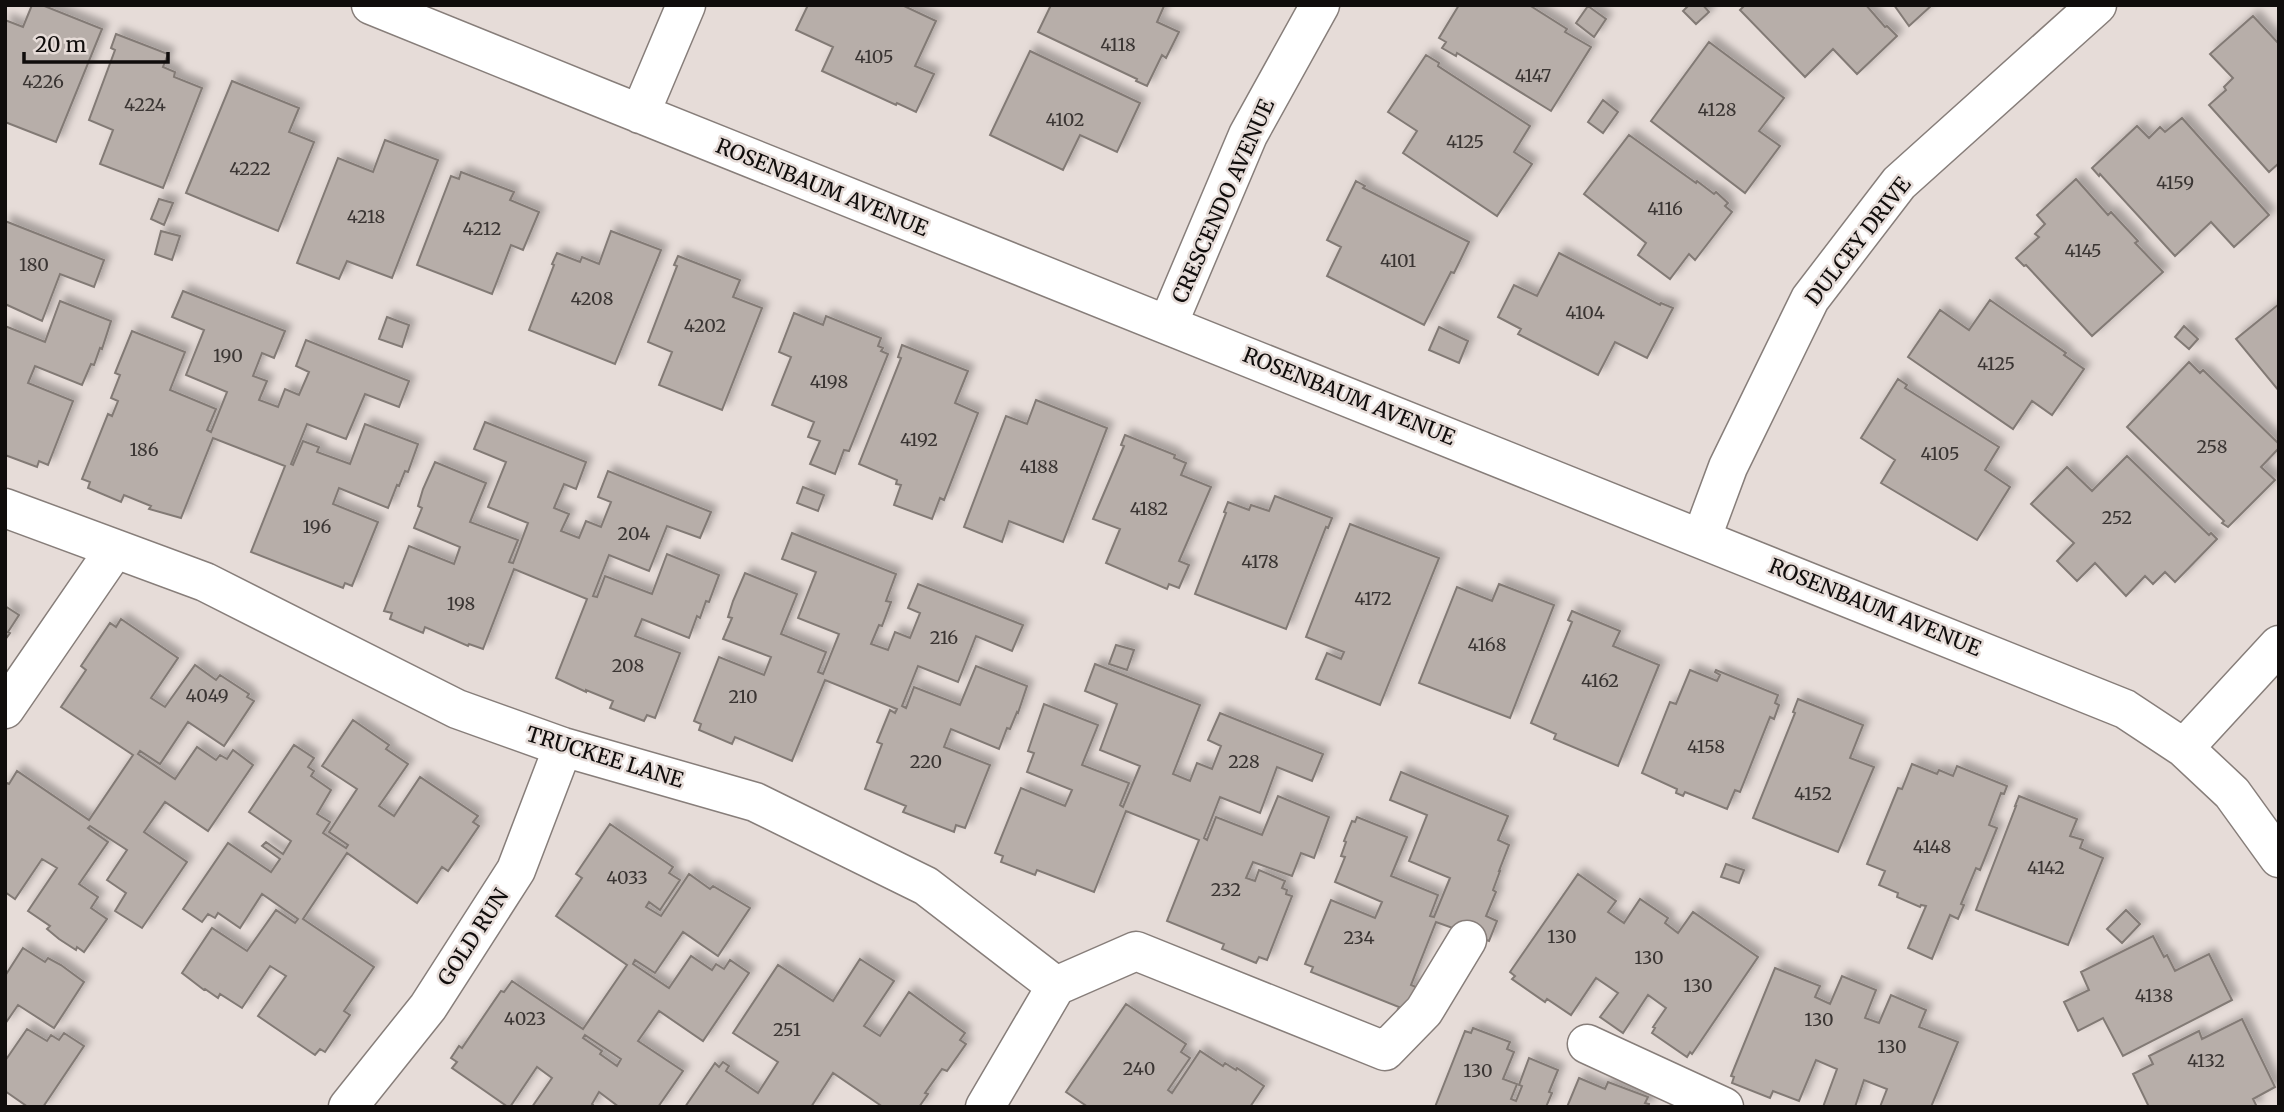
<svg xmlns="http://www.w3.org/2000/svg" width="2284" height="1112" font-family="Merriweather,serif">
<defs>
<filter id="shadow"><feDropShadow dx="6" dy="-6" stdDeviation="3.5" flood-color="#0004"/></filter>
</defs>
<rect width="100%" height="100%" fill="#e6dcd8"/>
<path fill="#b7aea9" stroke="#827a75" stroke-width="2" fill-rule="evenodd" filter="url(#shadow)" d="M 32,5 L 42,5 L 102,29 L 56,142 L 5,122 L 5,20 L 23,27 Z
M 808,5 L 902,5 L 936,21 L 915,66 L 934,74 L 916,112 L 897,103 L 896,105 L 822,71 L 833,47 L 796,30 Z
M 1051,5 L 1161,5 L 1164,6 L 1157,22 L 1179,32 L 1166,58 L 1162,55 L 1147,86 L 1136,81 L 1137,79 L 1038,32 Z
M 1459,5 L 1529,5 L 1567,29 L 1565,32 L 1591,47 L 1551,111 L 1457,53 L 1456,56 L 1442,48 L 1446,42 L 1439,38 Z
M 1689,5 L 1703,5 L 1709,12 L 1696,24 L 1683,11 Z
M 1745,5 L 1866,5 L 1885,27 L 1887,26 L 1897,36 L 1857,74 L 1833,49 L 1805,77 L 1740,10 Z
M 1894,5 L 1932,5 L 1909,26 Z
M 1588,6 L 1606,19 L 1594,37 L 1576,23 Z
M 2253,16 L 2279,44 L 2279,163 L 2269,172 L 2209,105 L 2226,90 L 2224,87 L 2233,78 L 2210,54 Z
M 116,34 L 168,54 L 163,67 L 175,72 L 174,77 L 202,88 L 163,188 L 100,164 L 113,130 L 89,120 L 115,50 L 111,48 Z
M 1709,42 L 1784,98 L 1759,131 L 1780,146 L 1745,193 L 1651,121 Z
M 1030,51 L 1140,103 L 1117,152 L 1080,135 L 1063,170 L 990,135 Z
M 1426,55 L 1439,63 L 1438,66 L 1530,126 L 1514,152 L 1532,164 L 1497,216 L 1403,153 L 1417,131 L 1388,112 Z
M 232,81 L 299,108 L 289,132 L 314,142 L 278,231 L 186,193 Z
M 1603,100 L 1618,112 L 1603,133 L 1588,122 Z
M 2182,118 L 2269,215 L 2234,247 L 2211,222 L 2175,256 L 2100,174 L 2099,176 L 2092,168 L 2137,126 L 2149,138 L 2160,127 L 2165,132 Z
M 1629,135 L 1696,183 L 1697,181 L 1714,194 L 1716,192 L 1728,203 L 1725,206 L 1732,212 L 1695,260 L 1689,254 L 1670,279 L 1638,255 L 1646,243 L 1584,194 Z
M 385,140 L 438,160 L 392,278 L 347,261 L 339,279 L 297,263 L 338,158 L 373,172 Z
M 461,172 L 514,192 L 510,200 L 539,212 L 523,250 L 511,245 L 492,294 L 417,265 L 451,176 L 459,179 Z
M 2076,179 L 2108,215 L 2111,212 L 2138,241 L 2135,243 L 2163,272 L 2092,336 L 2026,265 L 2024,266 L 2016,258 L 2039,237 L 2035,234 L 2045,224 L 2037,215 Z
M 1356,181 L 1365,186 L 1363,188 L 1469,242 L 1454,273 L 1451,272 L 1424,325 L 1327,276 L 1341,247 L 1327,240 Z
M 159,199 L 173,203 L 164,225 L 151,219 Z
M 5,221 L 104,260 L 94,287 L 60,274 L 42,321 L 5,304 Z
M 161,231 L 180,236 L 172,260 L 155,254 Z
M 611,231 L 661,250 L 615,364 L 529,330 L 554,265 L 552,264 L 557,253 L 580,262 L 582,257 L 599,264 Z
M 1559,253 L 1660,305 L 1661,303 L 1673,308 L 1647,358 L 1615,342 L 1598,375 L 1518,334 L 1521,329 L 1498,317 L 1514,285 L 1537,296 Z
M 678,256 L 740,280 L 733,297 L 762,308 L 722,410 L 659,385 L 672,352 L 648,342 L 677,266 L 674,265 Z
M 183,291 L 285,331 L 274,358 L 262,353 L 253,376 L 267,381 L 259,400 L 278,407 L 285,389 L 299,395 L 309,372 L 296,366 L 306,340 L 409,381 L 399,407 L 365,394 L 346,439 L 307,424 L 291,464 L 293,465 L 303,441 L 319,447 L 317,452 L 350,464 L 365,424 L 418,444 L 408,472 L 405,471 L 399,486 L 397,485 L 388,508 L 339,488 L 333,504 L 378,522 L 352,586 L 345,583 L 343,588 L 251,552 L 285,466 L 213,438 L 181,518 L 149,509 L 151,506 L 124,495 L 121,502 L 88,488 L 90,482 L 82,479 L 108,414 L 112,416 L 118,401 L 111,398 L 120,375 L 115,373 L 132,331 L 185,352 L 170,390 L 216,409 L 207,430 L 211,432 L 227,392 L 186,375 L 204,330 L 172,317 Z
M 1990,300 L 2066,353 L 2064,355 L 2084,369 L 2052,415 L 2032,401 L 2013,429 L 1908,357 L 1940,310 L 1969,330 Z
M 60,301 L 111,321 L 102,349 L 100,348 L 94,365 L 91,364 L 82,385 L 35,366 L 28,383 L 73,401 L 48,465 L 39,461 L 37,467 L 5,455 L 5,326 L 45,342 Z
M 2279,304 L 2279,391 L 2236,339 Z
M 794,313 L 823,325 L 826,316 L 881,338 L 878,346 L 883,348 L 881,351 L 888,354 L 849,451 L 844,450 L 835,474 L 810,464 L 820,441 L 808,437 L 814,422 L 772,405 L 791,357 L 779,352 Z
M 387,317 L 409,325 L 402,347 L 379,339 Z
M 2184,326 L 2198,339 L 2189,349 L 2175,337 Z
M 1439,327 L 1468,341 L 1459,363 L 1429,350 Z
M 902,345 L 968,371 L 955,403 L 978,413 L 944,500 L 940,498 L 932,519 L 894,505 L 901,485 L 896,484 L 897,480 L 859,464 L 901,358 L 898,357 Z
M 2189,362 L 2200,373 L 2203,370 L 2279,444 L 2279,448 L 2261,467 L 2275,480 L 2228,527 L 2222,523 L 2224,521 L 2127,427 Z
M 1898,379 L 1907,385 L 1905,388 L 1999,447 L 1985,470 L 2010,487 L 1977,540 L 1881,483 L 1895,460 L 1861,438 Z
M 1036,400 L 1107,428 L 1063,542 L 1009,521 L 1002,542 L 964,527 L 1006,416 L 1027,424 Z
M 485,422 L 586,462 L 576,489 L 564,484 L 554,508 L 569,514 L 561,531 L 579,538 L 586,521 L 601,527 L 611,502 L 598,497 L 608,471 L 711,512 L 700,538 L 667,526 L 649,571 L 609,555 L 593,596 L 597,597 L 605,576 L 652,594 L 667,554 L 719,575 L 709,602 L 706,601 L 700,618 L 697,616 L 689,638 L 642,619 L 635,636 L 680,653 L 655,718 L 647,715 L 644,721 L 610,708 L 613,701 L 586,690 L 586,692 L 556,678 L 587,599 L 514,569 L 483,649 L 469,644 L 468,646 L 425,627 L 423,633 L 390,619 L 392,613 L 384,611 L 409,546 L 454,564 L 460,547 L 414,528 L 422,508 L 418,506 L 423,489 L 435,462 L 486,483 L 470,522 L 518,540 L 509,562 L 513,563 L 528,523 L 488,507 L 506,462 L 474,449 Z
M 1125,435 L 1175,455 L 1174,458 L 1186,463 L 1181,475 L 1211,487 L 1179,561 L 1189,565 L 1179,588 L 1169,584 L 1167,589 L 1106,563 L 1120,529 L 1093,519 L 1124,446 L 1121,445 Z
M 2127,456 L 2209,535 L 2211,533 L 2217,539 L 2175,582 L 2165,572 L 2153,584 L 2145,576 L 2126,596 L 2095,563 L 2077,581 L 2057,561 L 2074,543 L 2031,504 L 2067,467 L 2092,491 Z
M 803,487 L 824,495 L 818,511 L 797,503 Z
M 1275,496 L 1332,518 L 1328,528 L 1326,527 L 1286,629 L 1195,594 L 1226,513 L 1224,512 L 1228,502 L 1249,510 L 1251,505 L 1269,511 Z
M 1350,524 L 1439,558 L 1380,705 L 1316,679 L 1327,653 L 1341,659 L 1344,652 L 1306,637 Z
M 792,533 L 896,574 L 886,601 L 891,602 L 882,626 L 879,625 L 871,644 L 888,650 L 895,632 L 910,638 L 920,613 L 908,608 L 918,584 L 1023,625 L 1012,651 L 976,636 L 958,682 L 918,666 L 902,706 L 906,708 L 914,687 L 960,705 L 976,666 L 1027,686 L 1018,713 L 1017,712 L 1010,729 L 1007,728 L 999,749 L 951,729 L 944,747 L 990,765 L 965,828 L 956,825 L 954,832 L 903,812 L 906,806 L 865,789 L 882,744 L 877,742 L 890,710 L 895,713 L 897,709 L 825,680 L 792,761 L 735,737 L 732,744 L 699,730 L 701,724 L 694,721 L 719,657 L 764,675 L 771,657 L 723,639 L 732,618 L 728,617 L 733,601 L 745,573 L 797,594 L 781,634 L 826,652 L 818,672 L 823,674 L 839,634 L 798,618 L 816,572 L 782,559 Z
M 1499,584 L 1554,605 L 1510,718 L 1419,683 L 1457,587 L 1492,601 Z
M 5,606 L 19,615 L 8,632 L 10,633 L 5,640 Z
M 1572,611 L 1620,631 L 1613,646 L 1659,665 L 1618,766 L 1554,739 L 1556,734 L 1531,723 L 1572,622 L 1568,620 Z
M 121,619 L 178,658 L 151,698 L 165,707 L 195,665 L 216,680 L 220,675 L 249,694 L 247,697 L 254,701 L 224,746 L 188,722 L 160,764 L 140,751 L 138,754 L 175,779 L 197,747 L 216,760 L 220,755 L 227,759 L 233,750 L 253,765 L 208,831 L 165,802 L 144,832 L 187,862 L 142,928 L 115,911 L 126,893 L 107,880 L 127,850 L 90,826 L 88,828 L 108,842 L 79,884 L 98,897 L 91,908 L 107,919 L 84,952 L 77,947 L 76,950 L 59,939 L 47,929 L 50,926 L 28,911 L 57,868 L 42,859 L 15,899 L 5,892 L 5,785 L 7,783 L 9,784 L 17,771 L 89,820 L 133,755 L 61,707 L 86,670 L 81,666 L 110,623 L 116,627 Z
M 1116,645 L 1134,650 L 1127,670 L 1109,664 Z
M 1095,664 L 1200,705 L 1173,774 L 1190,781 L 1197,763 L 1212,769 L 1221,746 L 1208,740 L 1220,713 L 1323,754 L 1312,781 L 1277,767 L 1260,813 L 1220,797 L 1204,838 L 1207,840 L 1216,817 L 1262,835 L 1278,796 L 1329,817 L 1314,858 L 1301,853 L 1292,876 L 1253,862 L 1246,878 L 1255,881 L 1259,870 L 1285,881 L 1282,888 L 1287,890 L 1286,894 L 1292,896 L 1267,960 L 1259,957 L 1256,963 L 1222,949 L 1224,944 L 1167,921 L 1199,840 L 1126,811 L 1094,892 L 1037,870 L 1035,875 L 1001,862 L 1003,856 L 995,853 L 1021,788 L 1065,806 L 1072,790 L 1027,772 L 1034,753 L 1028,751 L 1044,704 L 1098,725 L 1082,765 L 1129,783 L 1120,805 L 1123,807 L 1140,766 L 1100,750 L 1117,704 L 1085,691 Z
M 1690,670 L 1717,681 L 1720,675 L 1715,672 L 1716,670 L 1778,695 L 1775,703 L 1779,705 L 1774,719 L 1770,717 L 1740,792 L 1735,790 L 1727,809 L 1685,792 L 1683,796 L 1676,793 L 1677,789 L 1642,773 L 1670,702 L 1676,704 Z
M 1798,699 L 1863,725 L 1850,758 L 1874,767 L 1838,852 L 1753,818 L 1795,713 L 1793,712 Z
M 353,720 L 389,745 L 386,749 L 408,764 L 379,806 L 394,816 L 420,777 L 478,816 L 473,822 L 479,826 L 448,871 L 442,867 L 417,903 L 347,853 L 303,919 L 374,967 L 344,1011 L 350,1015 L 325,1052 L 320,1049 L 315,1055 L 258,1016 L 286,976 L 270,966 L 242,1008 L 220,994 L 218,998 L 205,989 L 204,990 L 182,973 L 212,928 L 247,951 L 276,910 L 295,923 L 298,919 L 262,894 L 240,928 L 218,913 L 215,918 L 208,914 L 202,922 L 183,909 L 228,843 L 271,872 L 280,859 L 262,846 L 266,842 L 283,854 L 291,841 L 249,812 L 294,745 L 314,758 L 308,767 L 314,771 L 311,776 L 331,790 L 317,814 L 330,822 L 323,833 L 346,848 L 348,845 L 329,832 L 357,789 L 322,766 Z
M 1912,764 L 1937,774 L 1939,770 L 1953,776 L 1957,766 L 2007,786 L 2004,794 L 2001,793 L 1989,825 L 1997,828 L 1980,870 L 1976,868 L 1961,904 L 1964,905 L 1958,919 L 1950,915 L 1932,959 L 1908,948 L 1926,906 L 1921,905 L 1920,907 L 1897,897 L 1898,893 L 1879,885 L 1885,871 L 1867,864 L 1898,788 L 1902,789 Z
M 1401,772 L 1508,816 L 1498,840 L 1509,845 L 1499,871 L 1500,871 L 1493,890 L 1496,892 L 1486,916 L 1497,921 L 1489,941 L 1436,922 L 1411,985 L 1416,987 L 1404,1017 L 1396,1014 L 1399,1007 L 1311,972 L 1313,967 L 1305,964 L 1331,900 L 1375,918 L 1382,902 L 1335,882 L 1345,857 L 1341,856 L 1346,842 L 1344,841 L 1352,821 L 1355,822 L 1357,817 L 1407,837 L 1391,876 L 1438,895 L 1430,916 L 1434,917 L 1450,878 L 1409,861 L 1427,815 L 1390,800 Z
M 2019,796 L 2077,819 L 2070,836 L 2083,840 L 2080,848 L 2103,858 L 2068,945 L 1976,910 L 2016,806 L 2015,806 Z
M 610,824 L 673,867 L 669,873 L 680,880 L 660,910 L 649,902 L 646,907 L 661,916 L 689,874 L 710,889 L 713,886 L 750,908 L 718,956 L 683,932 L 655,973 L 635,960 L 633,964 L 669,988 L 691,956 L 712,970 L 716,964 L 724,969 L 730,960 L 749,973 L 703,1041 L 659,1011 L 638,1041 L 683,1071 L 658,1107 L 619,1107 L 599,1092 L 592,1104 L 595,1107 L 532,1107 L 552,1078 L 537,1067 L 510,1107 L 508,1107 L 452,1068 L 457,1062 L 451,1058 L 459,1046 L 462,1048 L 501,991 L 504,992 L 512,981 L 583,1029 L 627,965 L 556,916 L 582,878 L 576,874 ZM 585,1035 L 621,1059 L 617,1066 L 600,1054 L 602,1051 L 583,1038 Z
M 1726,864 L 1744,870 L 1739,883 L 1721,877 Z
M 1578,874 L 1616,901 L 1608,912 L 1624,923 L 1640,899 L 1668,918 L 1665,923 L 1678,933 L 1693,912 L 1758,957 L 1692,1054 L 1690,1052 L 1687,1057 L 1652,1033 L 1655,1028 L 1653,1027 L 1666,1008 L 1648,995 L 1623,1033 L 1600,1017 L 1618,993 L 1596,978 L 1571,1015 L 1547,999 L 1545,1002 L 1512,979 L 1515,976 L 1510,972 Z
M 2126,910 L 2140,924 L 2122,943 L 2107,929 Z
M 2153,936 L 2164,957 L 2167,955 L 2175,971 L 2209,954 L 2232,1000 L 2123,1056 L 2103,1018 L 2078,1031 L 2064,1002 L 2089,990 L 2081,972 Z
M 23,948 L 45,962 L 48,958 L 61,965 L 84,982 L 54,1028 L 18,1005 L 5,1024 L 5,976 Z
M 860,959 L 894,981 L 864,1026 L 880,1036 L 909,992 L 965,1033 L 960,1040 L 966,1044 L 947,1071 L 942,1069 L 925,1093 L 928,1094 L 919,1107 L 883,1107 L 833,1073 L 811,1107 L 685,1107 L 715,1063 L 719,1067 L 723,1062 L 729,1066 L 726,1071 L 758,1093 L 778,1062 L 733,1033 L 778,965 L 833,1001 Z
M 1775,968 L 1820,986 L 1815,997 L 1830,1004 L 1842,976 L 1876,990 L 1865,1018 L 1879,1023 L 1891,995 L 1926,1010 L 1919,1027 L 1958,1042 L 1931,1107 L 1880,1107 L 1887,1089 L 1864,1080 L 1855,1107 L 1823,1107 L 1837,1069 L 1816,1060 L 1799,1101 L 1773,1091 L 1770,1098 L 1732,1083 L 1734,1077 L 1731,1076 Z
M 1126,1004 L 1186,1044 L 1181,1052 L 1190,1058 L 1168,1090 L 1172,1093 L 1200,1051 L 1223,1066 L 1225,1063 L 1236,1070 L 1237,1068 L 1264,1086 L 1250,1107 L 1088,1107 L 1066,1092 Z
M 2242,1019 L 2275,1087 L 2253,1099 L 2257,1107 L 2149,1107 L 2133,1074 L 2153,1064 L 2149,1056 L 2199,1031 L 2202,1039 Z
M 1473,1028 L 1510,1042 L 1507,1049 L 1514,1052 L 1503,1079 L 1517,1084 L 1511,1099 L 1516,1101 L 1522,1086 L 1519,1085 L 1529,1058 L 1558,1070 L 1549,1092 L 1552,1093 L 1546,1107 L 1435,1107 L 1465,1031 L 1471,1033 Z
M 27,1029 L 47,1041 L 51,1035 L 59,1040 L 64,1033 L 84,1046 L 43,1107 L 28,1107 L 5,1091 L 5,1061 Z
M 1579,1078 L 1605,1089 L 1608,1082 L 1648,1097 L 1645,1103 L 1649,1104 L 1648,1107 L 1567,1107 Z"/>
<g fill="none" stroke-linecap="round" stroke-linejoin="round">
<defs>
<path id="minor" d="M 371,5 C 955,242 1542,472 2125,709 L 2184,748 L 2232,793 L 2279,858
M 640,114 L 686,5
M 1168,324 L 1248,135 L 1320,5
M 5,508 L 205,582 L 457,709 L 563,747 L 755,802 L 926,886 L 1056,986
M 1702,537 L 1728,467 L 1810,299 L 1899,183 L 2097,5
M 5,709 L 115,549
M 2184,748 L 2279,645
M 1056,986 L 1136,951 L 1385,1051 L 1424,1011 L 1467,940
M 1587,1044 L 1724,1107
M 348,1107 L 428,1007 L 516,870 L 563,747
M 985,1107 L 1056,986"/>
</defs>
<use href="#minor" stroke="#877e7a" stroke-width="41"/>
<use href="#minor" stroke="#fff" stroke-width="38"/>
</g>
<g text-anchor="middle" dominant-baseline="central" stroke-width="5" stroke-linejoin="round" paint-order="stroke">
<g font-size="18" fill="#3a3533">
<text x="1118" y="44">4118</text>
<text x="874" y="56">4105</text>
<text x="1533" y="75">4147</text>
<text x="43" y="81">4226</text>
<text x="145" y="104">4224</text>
<text x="1717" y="109">4128</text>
<text x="1065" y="119">4102</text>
<text x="1465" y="141">4125</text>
<text x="250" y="168">4222</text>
<text x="2175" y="182">4159</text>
<text x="1665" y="208">4116</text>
<text x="366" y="216">4218</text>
<text x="482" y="228">4212</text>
<text x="2083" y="250">4145</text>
<text x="1398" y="260">4101</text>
<text x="34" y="264">180</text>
<text x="592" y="298">4208</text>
<text x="1585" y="312">4104</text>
<text x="705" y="325">4202</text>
<text x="228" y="355">190</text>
<text x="1996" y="363">4125</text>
<text x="829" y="381">4198</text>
<text x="919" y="439">4192</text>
<text x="2212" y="446">258</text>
<text x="144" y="449">186</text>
<text x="1940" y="453">4105</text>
<text x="1039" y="466">4188</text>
<text x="1149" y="508">4182</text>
<text x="2117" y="517">252</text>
<text x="317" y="526">196</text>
<text x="634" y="533">204</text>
<text x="1260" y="561">4178</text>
<text x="1373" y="598">4172</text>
<text x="461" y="603">198</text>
<text x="944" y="637">216</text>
<text x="1487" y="644">4168</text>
<text x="628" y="665">208</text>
<text x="1600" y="680">4162</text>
<text x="207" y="695">4049</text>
<text x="743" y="696">210</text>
<text x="1706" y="746">4158</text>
<text x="926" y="761">220</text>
<text x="1244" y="761">228</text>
<text x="1813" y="793">4152</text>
<text x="1932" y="846">4148</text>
<text x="2046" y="867">4142</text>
<text x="627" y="877">4033</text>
<text x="1226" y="889">232</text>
<text x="1562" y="936">130</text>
<text x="1359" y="937">234</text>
<text x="1649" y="957">130</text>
<text x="1698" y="985">130</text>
<text x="2154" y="995">4138</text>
<text x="525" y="1018">4023</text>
<text x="1819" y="1019">130</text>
<text x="787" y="1029">251</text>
<text x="1892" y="1046">130</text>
<text x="2206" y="1060">4132</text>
<text x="1139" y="1068">240</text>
<text x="1478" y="1070">130</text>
</g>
<g font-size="21" fill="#100d0c" stroke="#e6dcd8">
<text transform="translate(822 187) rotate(22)">ROSENBAUM AVENUE</text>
<text transform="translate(1223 201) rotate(-66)">CRESCENDO AVENUE</text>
<text transform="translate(1858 241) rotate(-52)">DULCEY DRIVE</text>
<text transform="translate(1349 396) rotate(22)">ROSENBAUM AVENUE</text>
<text transform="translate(1875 607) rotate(22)">ROSENBAUM AVENUE</text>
<text transform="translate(605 757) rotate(17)">TRUCKEE LANE</text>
<text transform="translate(473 937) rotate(-57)">GOLD RUN</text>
</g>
</g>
<rect width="2284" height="1112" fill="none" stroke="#100d0c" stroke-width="14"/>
<path d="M24 52v10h144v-10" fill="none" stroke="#100d0c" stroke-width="3.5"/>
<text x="35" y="52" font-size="21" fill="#100d0c" stroke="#e6dcd8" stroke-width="5" paint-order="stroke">20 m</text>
</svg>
